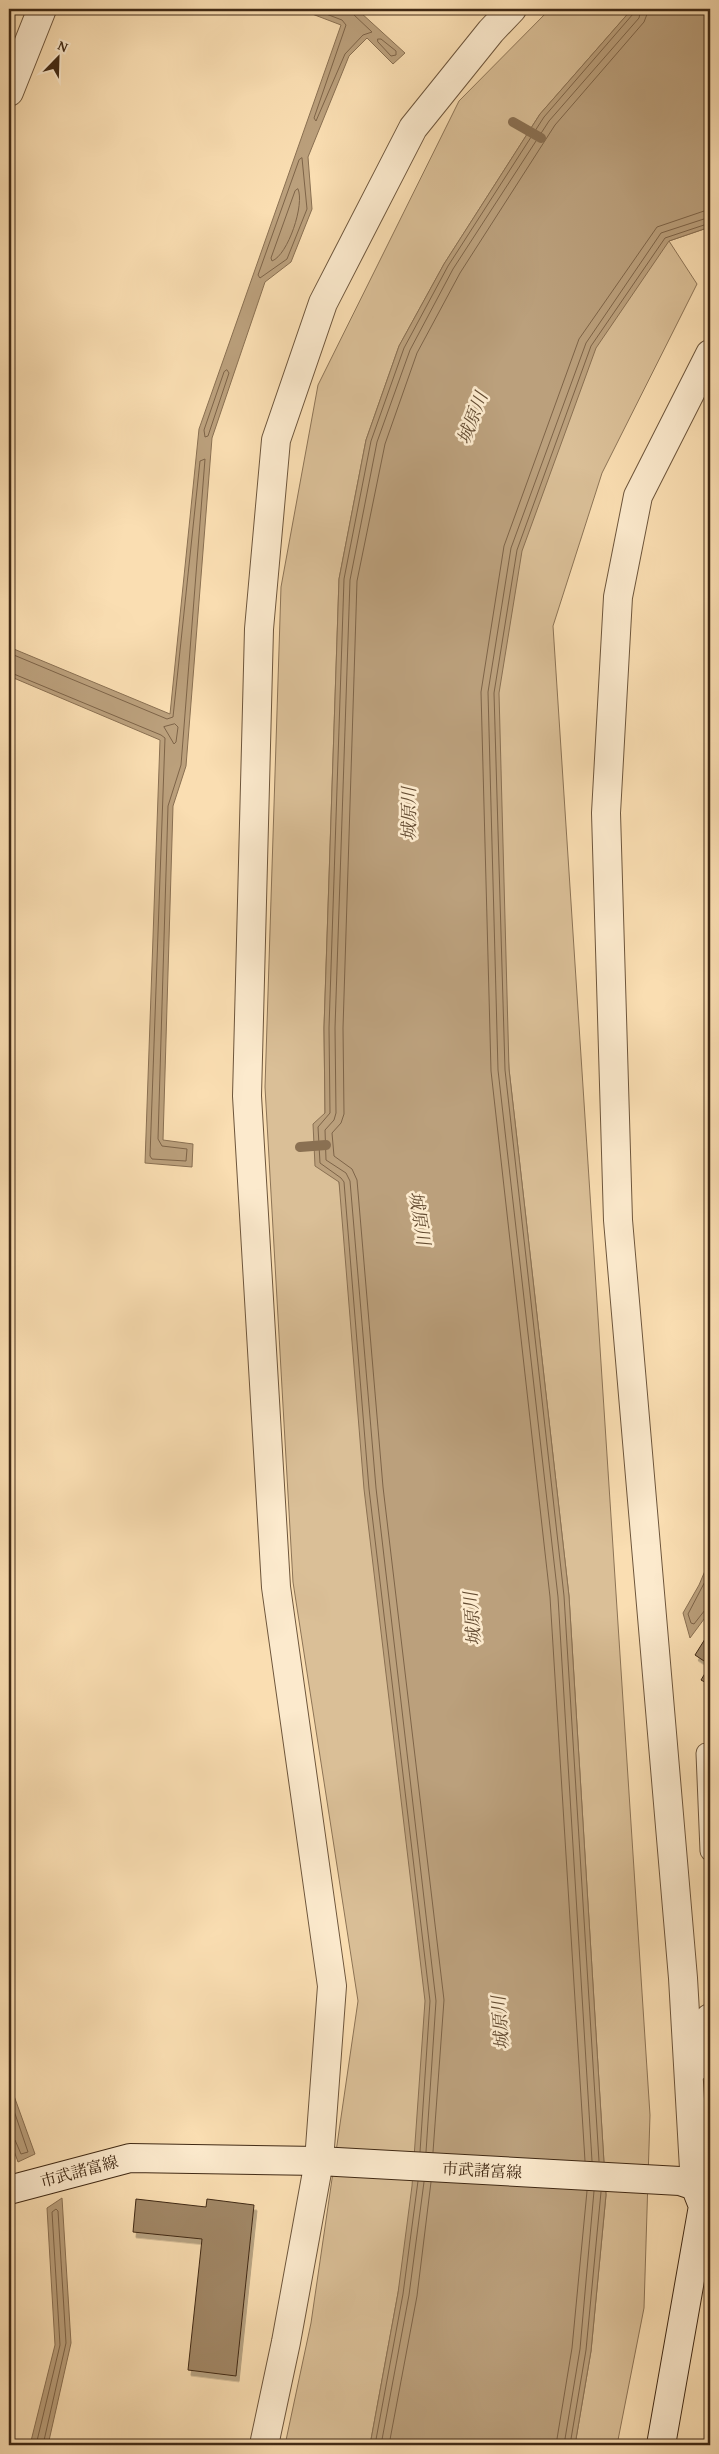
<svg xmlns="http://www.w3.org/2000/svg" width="719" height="2454" font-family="'Gentium Book Plus','Noto Serif JP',serif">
<defs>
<filter id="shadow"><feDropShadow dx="3" dy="5.5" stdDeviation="0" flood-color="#0004"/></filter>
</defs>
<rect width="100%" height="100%" fill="#fadeb2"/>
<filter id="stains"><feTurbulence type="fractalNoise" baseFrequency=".004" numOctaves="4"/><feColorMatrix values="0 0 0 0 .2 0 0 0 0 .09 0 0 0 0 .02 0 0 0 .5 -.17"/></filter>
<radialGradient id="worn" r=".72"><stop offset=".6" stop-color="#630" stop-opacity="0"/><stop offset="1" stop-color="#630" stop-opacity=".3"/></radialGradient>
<path fill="#dabf97" stroke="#8d7456" d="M 550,9 L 632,9 L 540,114 L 444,264 L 399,346 L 366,440 L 339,579 L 324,1028 L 325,1113 L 339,1182 L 468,1957 L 398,2293 L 370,2445 L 285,2445 L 311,2323 L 358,2001 L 293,1582 L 265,1087 L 281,587 L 318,385 L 459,101 Z
M 668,168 L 710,227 L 669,241 L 697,284 L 602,473 L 553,626 L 650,2115 L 644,2308 L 617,2445 L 575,2445 L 591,2351 L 606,2195 L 569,1596 L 509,1069 L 484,685 L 510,498 Z"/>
<path fill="#bba07c" stroke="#8a7052" d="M 299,9 L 350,9 L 360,12 L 405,53 L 393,64 L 367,38 L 349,56 L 308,157 L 312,209 L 291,262 L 265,282 L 212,438 L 186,766 L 173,806 L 163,1140 L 193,1144 L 192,1167 L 145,1163 L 160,740 L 9,676 L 9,647 L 170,714 L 199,429 L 341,25 Z
M 632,9 L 710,9 L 710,227 L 669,241 L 596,348 L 522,551 L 499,693 L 509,1069 L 569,1596 L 606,2195 L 591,2351 L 575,2445 L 370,2445 L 398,2293 L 412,2186 L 425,2001 L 364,1489 L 339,1182 L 315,1166 L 313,1124 L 325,1113 L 324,1028 L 339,579 L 366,440 L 399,346 L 444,264 L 540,114 Z
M 710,1559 L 710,1611 L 690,1638 L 683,1613 L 699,1585 Z
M 9,2082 L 35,2154 L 18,2162 L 9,2137 Z
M 62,2198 L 71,2343 L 48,2445 L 30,2445 L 55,2345 L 47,2208 Z"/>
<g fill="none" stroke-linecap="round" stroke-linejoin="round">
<path stroke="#7e6448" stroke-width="1" d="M 313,9 L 342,20 L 346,25 L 314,118 L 316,121 L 345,54 L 363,35 L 372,32 L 353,14 L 351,9
M 378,39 L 381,39 L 396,51 L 396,55 L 391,56 L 378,42 Z
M 302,158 L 307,209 L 287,259 L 260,278 L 258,275 L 299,160 Z
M 298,189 C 305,204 288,255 272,261 L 271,258 L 295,191 Z
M 227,370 L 229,373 L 208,436 L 205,437 L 204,430 L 224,372 Z
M 9,653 L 167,719 L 173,717 L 200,461 L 205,459 L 181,765 L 168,806 L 158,1139 L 162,1146 L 187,1149 L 186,1161 L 152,1159 L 150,1156 L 165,738 L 161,735 L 9,672
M 175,724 L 178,727 L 176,742 L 174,744 L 164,727 Z
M 710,1572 L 688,1614 L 691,1623 L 694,1624 L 705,1610 L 710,1609
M 9,2096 L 28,2152 L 21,2154 L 15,2140 L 9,2138
M 420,2152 L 430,2001 L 369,1489 L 344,1182 L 341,1178 L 320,1163 L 318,1127 L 330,1113 L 329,1028 L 344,579 L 371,441 L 404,348 L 448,266 L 544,117 L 633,14 L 635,9
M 426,2152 L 436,2001 L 376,1488 L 350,1181 L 346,1173 L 326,1160 L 325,1130 L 334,1120 L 336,1113 L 335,1028 L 350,580 L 377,442 L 410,350 L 453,269 L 549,121 L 639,18 L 641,9
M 433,2152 L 444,2000 L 383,1487 L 357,1180 L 352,1169 L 334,1156 L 332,1133 L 341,1123 L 344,1114 L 343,1028 L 357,581 L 385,444 L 417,353 L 460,273 L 555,125 L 644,22 L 649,9
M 585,2161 L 550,1597 L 491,1071 L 481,692 L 504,546 L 579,339 L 657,227 L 710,209
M 592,2161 L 558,1597 L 498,1070 L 488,692 L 511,548 L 586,343 L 661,233 L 710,217
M 599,2161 L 564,1596 L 505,1070 L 494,693 L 517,550 L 591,346 L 665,238 L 710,223
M 36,2445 L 60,2345 L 52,2212 L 56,2209 L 58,2211 L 66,2343 L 43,2445
M 375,2445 L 403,2294 L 418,2181
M 381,2445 L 409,2295 L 424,2182
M 389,2445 L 417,2296 L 431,2182
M 556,2445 L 572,2348 L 587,2191
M 564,2445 L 580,2349 L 594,2191
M 570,2445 L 586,2350 L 601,2192"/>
<path stroke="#8a7052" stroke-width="10" d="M 513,122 L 541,138
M 300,1147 L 326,1145"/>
</g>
<path fill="#a18766" stroke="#402914" filter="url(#shadow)" d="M 710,1631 L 710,1685 L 701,1680 L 710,1665 L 695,1655 Z
M 136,2199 L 206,2207 L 207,2199 L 254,2205 L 236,2376 L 188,2370 L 202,2239 L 133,2232 Z"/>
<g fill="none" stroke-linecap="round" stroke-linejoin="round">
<defs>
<path id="service" d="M 706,1753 L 710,1851"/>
<path id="minor" d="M 694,2068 L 710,2018
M 695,2186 L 683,1978 L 618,1220 L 606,813 L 618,597 L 638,496 L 710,354
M 264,2445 L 286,2342 L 319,2161 L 332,1986 L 276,1587 L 247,1096 L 259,629 L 276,440 L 323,303 L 413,128 L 491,31 L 512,9"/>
<path id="tertiary" d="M 9,92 L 42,9"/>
<path id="secondary" d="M 9,2190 L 130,2158 L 319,2161 L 680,2181 L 695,2186 L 703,2206 L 661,2445"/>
</defs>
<use href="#service" stroke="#6e563c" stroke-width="21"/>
<use href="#minor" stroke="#6e563c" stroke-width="30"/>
<use href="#tertiary" stroke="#6e563c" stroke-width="30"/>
<use href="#secondary" stroke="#402914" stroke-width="30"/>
<use href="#service" stroke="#fceacd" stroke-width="19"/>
<use href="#minor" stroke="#fceacd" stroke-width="28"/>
<use href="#tertiary" stroke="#fceacd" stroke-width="28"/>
<use href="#secondary" stroke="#fceacd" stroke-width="28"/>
</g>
<g text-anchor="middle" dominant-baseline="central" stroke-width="5" stroke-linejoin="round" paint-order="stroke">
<g font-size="16" fill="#402914" stroke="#fceacd">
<text transform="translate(482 2170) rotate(3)">市武諸富線</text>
<text transform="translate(79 2171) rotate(-15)">市武諸富線</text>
</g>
<g font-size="18" font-style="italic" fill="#654d33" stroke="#fceacd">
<text transform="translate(472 418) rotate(-69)">城原川</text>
<text transform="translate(408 814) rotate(-90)">城原川</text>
<text transform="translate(420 1218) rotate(81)">城原川</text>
<text transform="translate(472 1619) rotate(-94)">城原川</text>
<text transform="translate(500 2023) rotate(-94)">城原川</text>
</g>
</g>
<rect width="719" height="2454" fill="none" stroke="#fadeb2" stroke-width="30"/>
<rect x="10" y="10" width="699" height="2434" fill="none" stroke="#402914" stroke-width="2.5"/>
<rect x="15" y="15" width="689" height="2424" fill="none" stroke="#402914"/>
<g transform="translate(58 58) rotate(23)" stroke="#fceacd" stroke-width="4" paint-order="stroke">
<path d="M0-4L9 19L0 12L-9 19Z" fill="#402914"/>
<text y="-8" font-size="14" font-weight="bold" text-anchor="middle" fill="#402914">N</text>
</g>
<rect width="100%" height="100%" filter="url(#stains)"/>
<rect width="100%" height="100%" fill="url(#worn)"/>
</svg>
